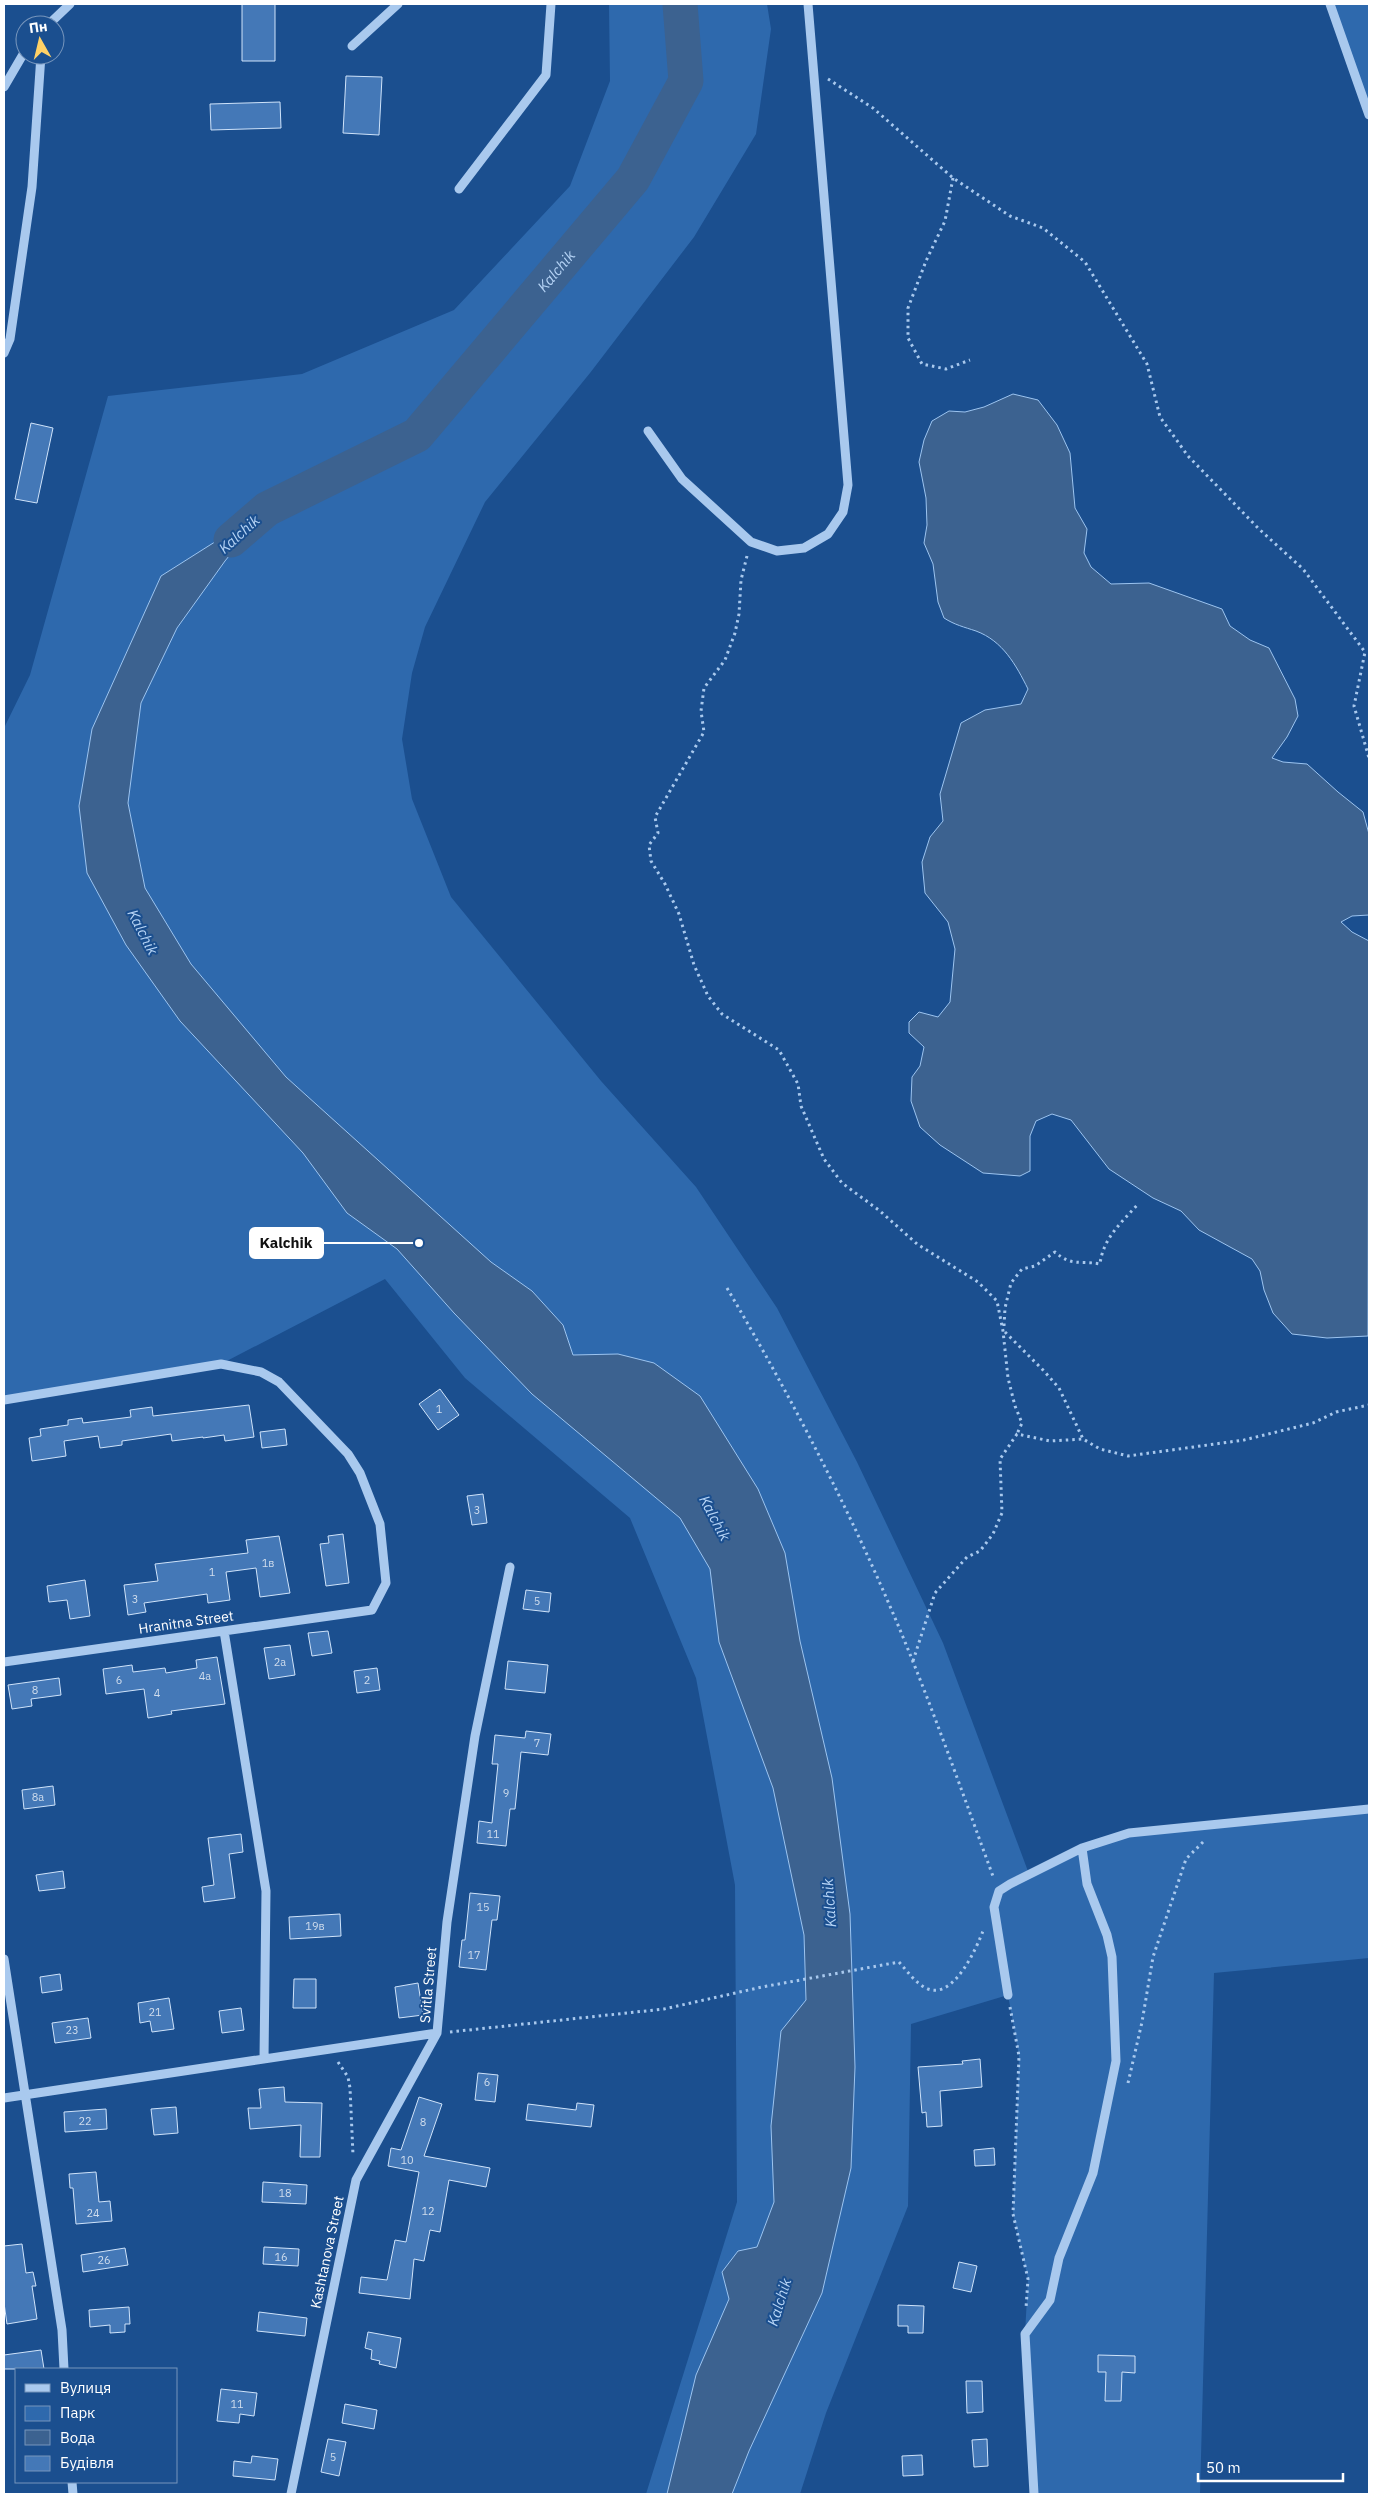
<svg xmlns="http://www.w3.org/2000/svg" width="1373" height="2498" font-family="'IBM Plex Sans',sans-serif">
<rect width="100%" height="100%" fill="#1b4f8f"/>
<path fill="#2e69ad" d="M 609,4 L 767,4 L 771,29 L 756,134 L 694,237 L 590,373 L 485,502 L 425,627 L 412,673 L 402,739 L 412,799 L 451,897 L 601,1081 L 696,1187 L 777,1308 L 857,1462 L 943,1643 L 1029,1874 L 1129,1833 L 1369,1809 L 1369,1958 L 1214,1973 L 1200,2494 L 1034,2494 L 1025,2334 L 1028,2279 L 1013,2214 L 1019,2056 L 1008,1995 L 911,2024 L 908,2206 L 826,2413 L 800,2494 L 646,2494 L 737,2202 L 735,1885 L 696,1678 L 630,1518 L 465,1378 L 385,1279 L 221,1364 L 4,1400 L 4,728 L 30,675 L 108,396 L 302,374 L 454,310 L 570,186 L 610,81 Z
M 1330,4 L 1369,4 L 1369,115 Z"/>
<path fill="#3c6290" stroke="#9cc4f0" d="M 1013,394 L 1038,400 L 1057,425 L 1070,453 L 1075,508 L 1087,529 L 1084,553 L 1091,567 L 1111,584 L 1149,583 L 1222,609 L 1230,626 L 1250,640 L 1269,648 L 1295,699 L 1298,716 L 1287,737 L 1272,758 L 1283,762 L 1307,764 L 1338,792 L 1363,812 L 1369,834 L 1369,915 L 1352,916 L 1341,922 L 1352,932 L 1369,941 L 1368,1336 L 1327,1338 L 1292,1334 L 1273,1313 L 1264,1290 L 1260,1271 L 1252,1259 L 1199,1230 L 1181,1211 L 1153,1198 L 1109,1169 L 1071,1120 L 1052,1114 L 1036,1121 L 1030,1136 L 1030,1171 L 1020,1176 L 983,1173 L 940,1145 L 920,1127 L 911,1101 L 912,1077 L 920,1066 L 924,1047 L 909,1033 L 909,1022 L 919,1012 L 938,1017 L 950,1002 L 955,949 L 948,922 L 925,893 L 922,862 L 930,837 L 943,821 L 940,794 L 961,723 L 985,710 L 1021,704 L 1028,689 C 1016,665 1003,641 976,631 C 964,627 955,625 944,618 L 938,602 L 933,564 L 924,543 L 927,525 L 926,498 L 919,462 L 924,440 L 932,421 L 949,411 L 965,412 L 984,407 Z
M 267,509 L 225,561 L 177,628 L 141,703 L 128,803 L 145,888 L 191,964 L 286,1077 L 491,1262 L 532,1291 L 563,1325 L 573,1355 L 618,1354 L 654,1363 L 700,1396 L 758,1489 L 785,1553 L 800,1641 L 832,1778 L 850,1914 L 855,2067 L 851,2168 L 822,2293 L 749,2451 L 732,2494 L 667,2494 L 696,2375 L 729,2299 L 722,2272 L 738,2251 L 757,2247 L 774,2202 L 771,2126 L 781,2031 L 806,2000 L 804,1935 L 773,1788 L 719,1642 L 710,1569 L 680,1518 L 532,1394 L 454,1313 L 397,1249 L 347,1213 L 303,1153 L 180,1021 L 126,945 L 87,873 L 79,806 L 92,729 L 161,576 Z"/>
<g fill="none" stroke-linecap="round" stroke-linejoin="round">
<path stroke="#3c6290" stroke-width="35" id="s1" d="M 231,540 L 267,509 L 417,435 L 633,179 L 686,81 L 680,4"/>
</g>
<path fill="#4478b7" stroke="#cfe3fa" d="M 242,4 L 275,4 L 275,61 L 242,61 Z
M 346,76 L 382,77 L 379,135 L 343,133 Z
M 280,102 L 281,128 L 211,130 L 210,104 Z
M 31,423 L 53,428 L 37,503 L 15,499 Z
M 440,1389 L 459,1415 L 438,1430 L 419,1404 Z
M 249,1405 L 254,1437 L 225,1441 L 224,1435 L 203,1438 L 203,1437 L 172,1441 L 171,1434 L 122,1441 L 122,1445 L 100,1448 L 98,1436 L 64,1441 L 66,1456 L 32,1461 L 29,1438 L 41,1436 L 40,1429 L 68,1425 L 68,1420 L 82,1418 L 83,1423 L 131,1417 L 130,1410 L 152,1407 L 153,1416 Z
M 285,1429 L 287,1445 L 262,1448 L 260,1432 Z
M 483,1494 L 487,1523 L 472,1525 L 467,1496 Z
M 343,1534 L 349,1583 L 326,1586 L 320,1544 L 329,1543 L 328,1536 Z
M 279,1536 L 290,1593 L 260,1597 L 256,1568 L 226,1572 L 230,1600 L 208,1603 L 207,1594 L 144,1603 L 146,1612 L 128,1615 L 124,1585 L 158,1581 L 155,1564 L 248,1553 L 246,1540 Z
M 85,1580 L 90,1616 L 70,1619 L 67,1600 L 49,1602 L 47,1586 Z
M 526,1590 L 551,1593 L 549,1612 L 523,1609 Z
M 328,1631 L 332,1653 L 312,1656 L 308,1633 Z
M 290,1645 L 295,1675 L 269,1679 L 264,1648 Z
M 217,1657 L 225,1704 L 171,1711 L 172,1714 L 148,1718 L 144,1689 L 106,1694 L 103,1669 L 132,1665 L 133,1672 L 165,1668 L 166,1673 L 197,1668 L 196,1660 Z
M 508,1661 L 548,1665 L 545,1693 L 505,1689 Z
M 377,1668 L 380,1690 L 357,1693 L 354,1671 Z
M 59,1678 L 61,1695 L 31,1699 L 32,1706 L 12,1709 L 8,1685 Z
M 526,1731 L 551,1734 L 548,1755 L 521,1752 L 515,1809 L 510,1809 L 506,1846 L 477,1843 L 479,1821 L 492,1823 L 498,1764 L 492,1764 L 495,1735 L 525,1738 Z
M 53,1786 L 55,1805 L 24,1809 L 22,1790 Z
M 241,1834 L 243,1852 L 229,1854 L 235,1898 L 204,1902 L 202,1887 L 214,1885 L 208,1838 Z
M 63,1871 L 65,1888 L 39,1891 L 36,1875 Z
M 470,1893 L 500,1896 L 497,1920 L 492,1920 L 486,1970 L 459,1967 L 462,1940 L 465,1940 Z
M 340,1914 L 341,1936 L 290,1939 L 289,1917 Z
M 60,1974 L 62,1990 L 42,1993 L 40,1977 Z
M 294,1979 L 316,1979 L 316,2008 L 293,2008 Z
M 418,1983 L 423,2015 L 399,2018 L 395,1987 Z
M 169,1998 L 174,2029 L 152,2032 L 150,2021 L 140,2023 L 138,2003 Z
M 241,2008 L 244,2030 L 222,2033 L 219,2011 Z
M 88,2018 L 91,2038 L 55,2043 L 52,2023 Z
M 980,2059 L 982,2087 L 940,2091 L 942,2126 L 927,2127 L 926,2112 L 922,2113 L 918,2067 L 963,2064 L 962,2061 Z
M 478,2073 L 498,2075 L 495,2102 L 475,2100 Z
M 284,2087 L 285,2102 L 322,2103 L 320,2157 L 300,2157 L 301,2125 L 250,2129 L 248,2108 L 261,2108 L 259,2089 Z
M 419,2097 L 442,2104 L 424,2156 L 490,2168 L 486,2187 L 449,2180 L 440,2232 L 430,2230 L 424,2261 L 414,2259 L 410,2299 L 359,2293 L 361,2277 L 387,2280 L 395,2240 L 406,2242 L 419,2172 L 388,2166 L 391,2148 L 401,2150 Z
M 577,2103 L 594,2105 L 591,2127 L 526,2120 L 528,2104 L 576,2110 Z
M 176,2107 L 178,2133 L 154,2135 L 151,2109 Z
M 106,2109 L 107,2129 L 65,2132 L 64,2112 Z
M 994,2148 L 995,2165 L 975,2166 L 974,2150 Z
M 96,2172 L 99,2202 L 110,2201 L 112,2221 L 76,2224 L 73,2188 L 70,2188 L 69,2174 Z
M 263,2182 L 307,2185 L 306,2204 L 262,2202 Z
M 22,2244 L 26,2273 L 33,2272 L 36,2286 L 32,2286 L 37,2319 L 7,2324 L 4,2303 L 4,2246 Z
M 264,2247 L 299,2249 L 298,2266 L 263,2264 Z
M 125,2248 L 128,2265 L 83,2272 L 81,2255 Z
M 959,2262 L 977,2266 L 971,2292 L 953,2288 Z
M 898,2305 L 924,2306 L 923,2333 L 908,2333 L 908,2326 L 898,2326 Z
M 129,2307 L 130,2324 L 125,2324 L 125,2332 L 110,2333 L 110,2325 L 90,2327 L 89,2310 Z
M 259,2312 L 307,2318 L 305,2336 L 257,2331 Z
M 368,2332 L 401,2338 L 396,2368 L 379,2364 L 380,2361 L 371,2359 L 372,2350 L 365,2348 Z
M 41,2350 L 44,2369 L 4,2369 L 4,2355 Z
M 1098,2355 L 1135,2356 L 1135,2373 L 1122,2372 L 1121,2401 L 1105,2401 L 1106,2372 L 1098,2372 Z
M 966,2381 L 982,2381 L 983,2412 L 967,2413 Z
M 221,2389 L 257,2393 L 254,2416 L 240,2414 L 239,2423 L 217,2421 Z
M 345,2404 L 377,2410 L 374,2429 L 342,2423 Z
M 328,2439 L 346,2442 L 339,2476 L 321,2472 Z
M 987,2439 L 988,2466 L 974,2467 L 972,2440 Z
M 922,2455 L 923,2475 L 903,2476 L 902,2456 Z
M 252,2456 L 278,2459 L 275,2480 L 233,2476 L 234,2461 L 251,2463 Z"/>
<g fill="none" stroke-linecap="round" stroke-linejoin="round">
<path stroke="#a9c9ee" stroke-width="3" stroke-dasharray="2.5 4" stroke-linecap="butt" d="M 828,79 L 873,108 L 953,178 L 1010,216 L 1043,228 L 1085,262 L 1147,364 L 1160,417 L 1188,456 L 1259,529 L 1303,569 L 1365,652 L 1354,706 L 1369,758
M 953,178 L 945,221 L 926,261 L 908,308 L 908,338 L 922,364 L 946,369 L 970,360
M 747,556 L 741,580 L 739,614 L 735,633 L 725,660 L 704,688 L 701,711 L 704,732 L 655,817 L 658,833 L 649,845 L 651,861 L 665,884 L 679,914 L 694,965 L 708,996 L 722,1014 L 779,1050 L 798,1084 L 801,1106 L 824,1159 L 842,1183 L 880,1211 L 917,1244 L 978,1282 L 997,1301 L 1003,1331 L 1008,1378 L 1015,1406 L 1022,1423 L 1017,1434
M 727,1288 C 794,1402 855,1520 905,1642 C 937,1720 965,1800 994,1879
M 1004,1326 L 1005,1308 L 1011,1283 L 1022,1269 L 1035,1266 L 1055,1252 C 1072,1267 1079,1260 1100,1264 C 1103,1238 1122,1222 1139,1203
M 1005,1332 L 1044,1371 L 1059,1388 L 1083,1439
M 913,1661 L 935,1593 L 967,1557 L 980,1551 L 993,1534 L 1002,1513 L 1000,1459 L 1017,1434 L 1050,1441 L 1083,1439 L 1100,1449 L 1128,1456 L 1244,1440 L 1313,1423 L 1336,1412 L 1369,1405
M 1010,2007 L 1019,2056 L 1013,2214 L 1028,2279 L 1026,2308
M 450,2032 L 664,2009 L 762,1987 L 899,1962 C 908,1972 916,1984 928,1989 C 954,1999 976,1949 983,1931
M 338,2062 L 348,2077 L 350,2088 L 353,2155
M 1128,2083 L 1142,2022 L 1153,1957 L 1186,1859 L 1205,1840"/>
<path stroke="#a9c9ee" stroke-width="9" d="M 1330,4 L 1369,115
M 48,25 L 70,4
M 352,46 L 398,4
M 4,87 L 25,51
M 459,189 L 546,75 L 551,4
M 4,353 L 10,339 L 32,187 L 41,55
M 648,431 L 682,479 L 751,542 L 777,551 L 804,548 L 828,534 L 843,512 L 848,485 L 808,4
M 4,1400 L 221,1364 L 261,1372 L 279,1382 L 348,1454 L 360,1473 L 380,1524 L 386,1583 L 372,1610 L 4,1662
M 224,1631 L 266,1891 L 264,2059
M 4,1959 L 62,2330 L 64,2369
M 1008,1995 L 994,1907 L 999,1891 L 1010,1884 L 1082,1848 L 1129,1833 L 1369,1809
M 4,2098 L 437,2033
M 72,2482 L 73,2494
M 291,2494 L 356,2180 L 437,2033 L 447,1922 L 475,1736 L 510,1567
M 1034,2494 L 1025,2334 L 1050,2300 L 1059,2258 L 1093,2173 L 1116,2061 L 1112,1957 L 1107,1935 L 1087,1884 L 1082,1848"/>
</g>
<g text-anchor="middle" dominant-baseline="central" stroke-width="4" stroke-linejoin="round" paint-order="stroke">
<g font-size="11" fill="#d0dded">
<text x="439" y="1409">1</text>
<text x="477" y="1510">3</text>
<text x="268" y="1563">1в</text>
<text x="212" y="1572">1</text>
<text x="135" y="1599">3</text>
<text x="537" y="1601">5</text>
<text x="280" y="1662">2а</text>
<text x="205" y="1676">4а</text>
<text x="119" y="1680">6</text>
<text x="367" y="1680">2</text>
<text x="35" y="1690">8</text>
<text x="157" y="1693">4</text>
<text x="537" y="1743">7</text>
<text x="506" y="1793">9</text>
<text x="38" y="1797">8а</text>
<text x="493" y="1834">11</text>
<text x="483" y="1907">15</text>
<text x="315" y="1926">19в</text>
<text x="474" y="1955">17</text>
<text x="155" y="2012">21</text>
<text x="72" y="2030">23</text>
<text x="487" y="2082">6</text>
<text x="85" y="2121">22</text>
<text x="423" y="2122">8</text>
<text x="407" y="2160">10</text>
<text x="285" y="2193">18</text>
<text x="428" y="2211">12</text>
<text x="93" y="2213">24</text>
<text x="281" y="2257">16</text>
<text x="104" y="2260">26</text>
<text x="237" y="2404">11</text>
<text x="333" y="2457">5</text>
</g>
<g font-size="14" fill="#fff" stroke="#1b4f8f">
<text transform="translate(186 1622) rotate(-8)">Hranitna Street</text>
<text transform="translate(428 1985) rotate(-85)">Svitla Street</text>
<text transform="translate(327 2252) rotate(-78)">Kashtanova Street</text>
</g>
<g font-size="15" font-style="italic" fill="#b5d3f5" stroke="#1b4f8f">
<text stroke="none"><textPath href="#s1" startOffset="430">Kalchik</textPath></text>
<text transform="translate(239 534) rotate(-42)">Kalchik</text>
<text transform="translate(143 932) rotate(63)">Kalchik</text>
<text transform="translate(715 1518) rotate(62)">Kalchik</text>
<text transform="translate(829 1903) rotate(-94)">Kalchik</text>
<text transform="translate(779 2302) rotate(-73)">Kalchik</text>
</g>
</g>
<path fill="none" stroke="#fff" stroke-width="2" d="M419 1243L323 1243"/>
<circle fill="#fff" stroke="#1b4f8f" stroke-width="2" cx="419" cy="1243" r="5"/>
<rect fill="#fff" stroke="#fff" stroke-width="2" x="250" y="1228" width="73" height="30" rx="5"/>
<g font-size="15" text-anchor="middle" font-weight="bold" fill="#111">
<text x="286" y="1248">Kalchik</text>
</g>
<rect width="1373" height="2498" fill="none" stroke="#ffffff" stroke-width="10"/>
<rect x="15" y="2368" width="162" height="115" fill="#1b4f8f" stroke="#7695bc"/>
<rect x="25" y="2384" width="25" height="8" fill="#a9c9ee" stroke="#7695bc"/>
<text x="60" y="2393" font-size="15" fill="#ffffff">Вулиця</text>
<rect x="25" y="2406" width="25" height="15" fill="#2e69ad" stroke="#7695bc"/>
<text x="60" y="2418" font-size="15" fill="#ffffff">Парк</text>
<rect x="25" y="2430" width="25" height="15" fill="#3c6290" stroke="#7695bc"/>
<text x="60" y="2443" font-size="15" fill="#ffffff">Вода</text>
<rect x="25" y="2456" width="25" height="15" fill="#4478b7" stroke="#7695bc"/>
<text x="60" y="2468" font-size="15" fill="#ffffff">Будівля</text>
<g transform="translate(40 40) rotate(352)"><circle r="24" fill="#1b4f8f" stroke="#7695bc"/>
<path d="M0-4L9 19L0 12L-9 19Z" fill="#ffd166"/>
<text y="-8" font-size="14" font-weight="bold" text-anchor="middle" fill="#ffffff">Пн</text>
</g>
<path d="M1198 2473v8h145v-8" fill="none" stroke="#ffffff" stroke-width="2.5"/>
<text x="1206" y="2473" font-size="15" fill="#ffffff" stroke="#1b4f8f" stroke-width="4" paint-order="stroke">50 m</text>
</svg>
